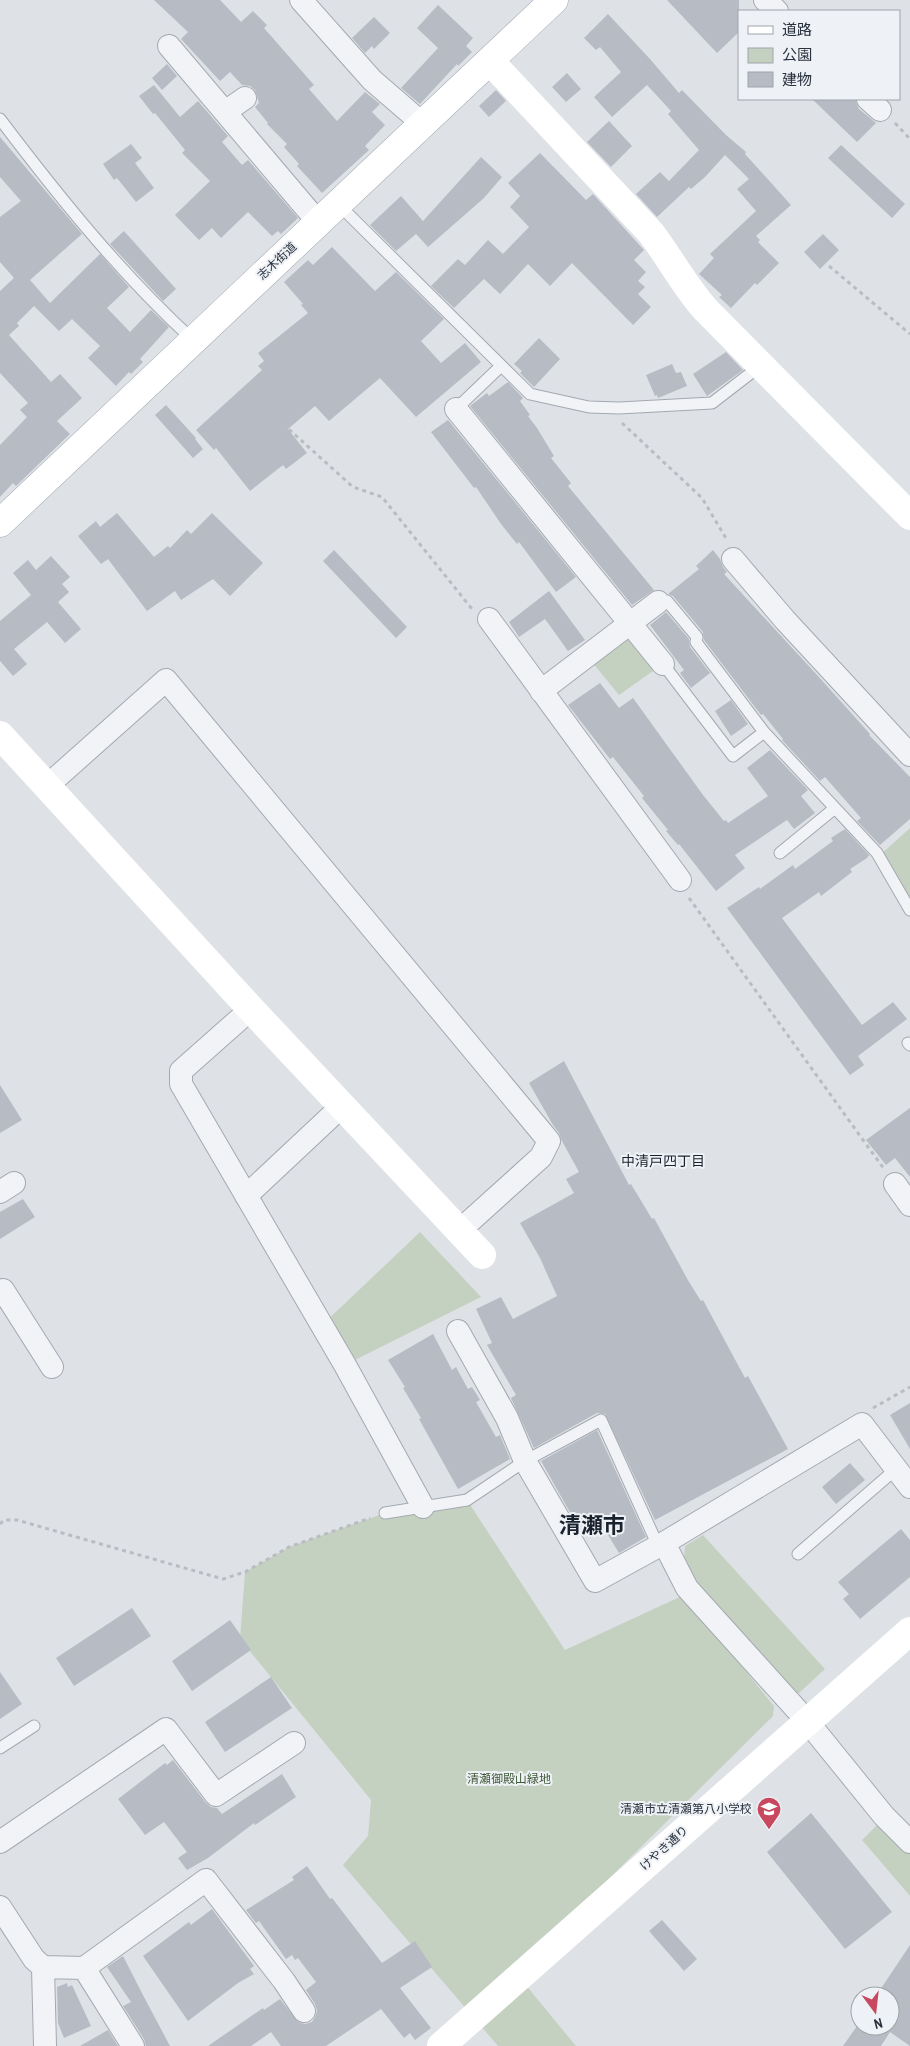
<svg xmlns="http://www.w3.org/2000/svg" width="910" height="2046" font-family="'Archivo Narrow','Noto Sans JP',sans-serif">
<rect width="100%" height="100%" fill="#dee2e7"/>
<path fill="#c5d1c0" d="M 630,624 L 663,664 L 619,695 L 587,656 Z
M 910,828 L 910,910 L 879,856 Z
M 420,1232 L 481,1297 L 345,1365 L 321,1326 Z
M 467,1500 L 565,1650 L 684,1595 L 774,1706 L 773,1716 L 515,1972 L 576,2046 L 498,2046 L 343,1865 L 368,1836 L 371,1800 L 240,1639 L 245,1572 L 289,1547 L 385,1513 Z
M 703,1535 L 825,1669 L 799,1693 L 787,1692 L 696,1583 L 684,1558 L 685,1546 Z
M 884,1818 L 910,1845 L 910,1896 L 862,1840 Z"/>
<path fill="#b6bbc4" d="M 154,0 L 220,0 L 241,22 L 253,11 L 267,25 L 264,28 L 314,85 L 309,89 L 337,121 L 365,92 L 380,104 L 372,112 L 385,125 L 365,146 L 369,150 L 322,193 L 297,166 L 299,164 L 284,147 L 287,144 L 267,124 L 268,123 L 255,107 L 259,103 L 255,90 L 250,86 L 242,85 L 230,72 L 220,81 L 181,39 L 188,32 Z
M 667,0 L 739,0 L 739,32 L 717,53 Z
M 438,5 L 473,38 L 466,46 L 472,52 L 458,66 L 457,64 L 420,104 L 401,88 L 438,48 L 417,28 Z
M 608,14 L 650,59 L 679,93 L 682,90 L 726,135 L 746,152 L 745,154 L 791,205 L 756,236 L 760,240 L 758,242 L 779,263 L 757,285 L 755,283 L 731,308 L 719,297 L 722,295 L 699,274 L 714,258 L 710,254 L 756,211 L 737,189 L 749,179 L 725,155 L 705,177 L 691,189 L 689,187 L 657,217 L 636,194 L 660,172 L 669,181 L 699,150 L 668,114 L 671,111 L 647,85 L 612,117 L 594,97 L 621,72 L 600,47 L 596,50 L 584,38 Z
M 374,17 L 390,33 L 374,49 L 372,46 L 365,53 L 352,38 Z
M 167,64 L 177,76 L 162,90 L 152,78 Z
M 567,73 L 581,89 L 566,102 L 552,87 Z
M 154,85 L 180,117 L 198,101 L 228,136 L 222,142 L 242,165 L 248,160 L 298,218 L 281,234 L 278,231 L 272,236 L 248,212 L 221,238 L 212,228 L 199,240 L 175,215 L 210,181 L 182,153 L 185,150 L 155,113 L 153,114 L 139,96 Z
M 496,90 L 506,101 L 489,117 L 479,106 Z
M 812,99 L 855,99 L 859,109 L 876,123 L 857,142 Z
M 609,121 L 632,146 L 611,167 L 587,142 Z
M 0,137 L 82,234 L 30,280 L 50,303 L 100,254 L 129,287 L 107,308 L 130,332 L 151,310 L 169,327 L 140,359 L 143,362 L 131,374 L 129,372 L 116,386 L 88,358 L 100,346 L 72,319 L 59,331 L 34,306 L 17,323 L 19,326 L 9,335 L 51,382 L 60,374 L 82,398 L 57,421 L 70,434 L 16,486 L 13,483 L 0,497 L 0,445 L 27,417 L 20,410 L 28,403 L 0,373 L 0,291 L 14,278 L 0,262 L 0,217 L 21,201 L 0,177 Z
M 131,144 L 142,158 L 135,163 L 154,188 L 136,202 L 117,178 L 114,180 L 103,164 Z
M 841,145 L 905,204 L 892,218 L 828,158 Z
M 540,153 L 586,200 L 593,194 L 644,250 L 634,260 L 646,272 L 638,281 L 645,287 L 638,294 L 651,307 L 633,325 L 572,263 L 550,286 L 528,264 L 500,294 L 484,279 L 454,308 L 431,286 L 458,259 L 465,265 L 488,240 L 503,254 L 529,227 L 510,207 L 520,196 L 508,183 Z
M 481,157 L 502,177 L 484,198 L 428,247 L 416,234 L 396,251 L 370,225 L 401,196 L 423,221 Z
M 124,231 L 176,289 L 163,301 L 110,244 Z
M 823,234 L 839,250 L 820,269 L 804,252 Z
M 332,247 L 375,291 L 396,272 L 444,319 L 421,341 L 441,363 L 465,343 L 481,362 L 416,417 L 380,378 L 329,421 L 315,406 L 288,429 L 307,453 L 286,469 L 283,465 L 250,491 L 216,448 L 214,450 L 196,430 L 262,370 L 258,366 L 264,361 L 258,353 L 308,313 L 301,305 L 303,304 L 284,282 L 308,260 L 313,265 Z
M 539,338 L 560,359 L 534,387 L 520,373 L 522,371 L 514,364 Z
M 726,352 L 743,370 L 707,396 L 693,374 Z
M 672,364 L 676,373 L 681,372 L 687,386 L 658,398 L 657,395 L 655,396 L 646,375 Z
M 508,382 L 523,398 L 520,401 L 530,415 L 528,416 L 537,428 L 554,456 L 551,458 L 571,483 L 568,486 L 654,590 L 632,605 L 470,406 L 487,393 L 489,396 Z
M 166,405 L 196,438 L 195,439 L 203,449 L 193,458 L 155,415 Z
M 448,420 L 576,577 L 556,592 L 519,542 L 517,544 L 501,524 L 476,487 L 474,488 L 431,432 Z
M 117,513 L 154,557 L 168,546 L 170,548 L 187,530 L 191,534 L 212,513 L 263,563 L 230,596 L 213,579 L 181,600 L 175,591 L 147,611 L 108,559 L 101,564 L 78,536 L 96,521 L 100,527 Z
M 334,550 L 407,627 L 396,638 L 323,561 Z
M 713,550 L 720,559 L 723,567 L 727,572 L 724,574 L 818,676 L 870,734 L 869,735 L 910,777 L 910,819 L 880,845 L 857,821 L 861,818 L 825,777 L 820,781 L 782,740 L 783,739 L 763,714 L 761,715 L 704,640 L 703,632 L 673,596 L 668,594 L 699,569 L 696,566 Z
M 51,556 L 70,577 L 62,584 L 69,592 L 58,602 L 81,629 L 65,643 L 47,622 L 14,649 L 27,664 L 13,676 L 0,661 L 0,621 L 31,595 L 13,573 L 28,560 L 36,570 Z
M 549,591 L 585,640 L 568,651 L 545,619 L 519,637 L 509,622 Z
M 666,612 L 689,639 L 690,647 L 710,673 L 691,688 L 680,673 L 684,670 L 650,625 Z
M 600,683 L 619,708 L 633,698 L 703,795 L 724,821 L 726,820 L 728,823 L 768,796 L 747,768 L 770,750 L 808,790 L 801,796 L 815,813 L 794,829 L 787,820 L 735,855 L 745,868 L 716,891 L 679,844 L 678,845 L 666,831 L 668,830 L 642,798 L 644,796 L 613,757 L 610,759 L 568,705 Z
M 731,700 L 748,724 L 731,736 L 715,711 Z
M 845,829 L 869,855 L 867,858 L 850,869 L 852,872 L 821,896 L 819,892 L 782,918 L 862,1025 L 893,1002 L 907,1019 L 858,1056 L 864,1065 L 850,1075 L 727,908 L 759,887 L 760,889 L 793,865 L 795,869 L 833,841 L 831,838 Z
M 564,1061 L 629,1185 L 631,1184 L 652,1219 L 654,1218 L 689,1282 L 701,1301 L 703,1300 L 745,1378 L 748,1376 L 788,1449 L 655,1520 L 605,1414 L 597,1413 L 534,1448 L 511,1398 L 516,1395 L 487,1345 L 492,1343 L 476,1309 L 501,1297 L 513,1319 L 557,1296 L 540,1258 L 520,1223 L 574,1193 L 566,1179 L 579,1172 L 562,1141 L 559,1133 L 553,1125 L 529,1083 Z
M 0,1085 L 22,1120 L 0,1133 Z
M 910,1108 L 910,1177 L 895,1158 L 886,1165 L 866,1140 Z
M 23,1199 L 35,1217 L 0,1239 L 0,1212 Z
M 433,1334 L 452,1370 L 456,1367 L 468,1389 L 472,1387 L 480,1400 L 476,1402 L 496,1437 L 500,1435 L 510,1459 L 458,1489 L 419,1419 L 421,1418 L 403,1388 L 405,1387 L 388,1360 Z
M 910,1403 L 910,1449 L 890,1415 Z
M 597,1430 L 646,1537 L 619,1553 L 597,1517 L 588,1522 L 585,1518 L 576,1523 L 541,1461 Z
M 850,1463 L 865,1480 L 836,1504 L 822,1487 Z
M 901,1529 L 910,1540 L 910,1577 L 860,1619 L 843,1599 L 849,1594 L 838,1582 Z
M 132,1608 L 151,1636 L 74,1686 L 56,1658 Z
M 230,1620 L 251,1650 L 192,1691 L 172,1661 Z
M 0,1672 L 22,1704 L 0,1719 Z
M 271,1677 L 292,1708 L 225,1752 L 205,1722 Z
M 173,1760 L 206,1803 L 211,1807 L 217,1808 L 222,1814 L 282,1774 L 296,1797 L 255,1825 L 254,1823 L 208,1858 L 187,1870 L 178,1858 L 187,1852 L 164,1822 L 145,1835 L 118,1799 L 165,1763 L 167,1765 Z
M 811,1813 L 892,1912 L 845,1949 L 767,1852 Z
M 307,1866 L 330,1899 L 332,1898 L 382,1963 L 415,1941 L 432,1967 L 400,1988 L 431,2028 L 415,2040 L 410,2033 L 404,2038 L 381,2009 L 326,2046 L 281,2046 L 271,2032 L 251,2046 L 208,2046 L 263,2008 L 264,2010 L 280,1999 L 298,2022 L 305,2024 L 312,2022 L 315,2017 L 317,2011 L 315,2004 L 306,1990 L 316,1982 L 298,1958 L 295,1960 L 292,1955 L 286,1959 L 259,1921 L 256,1923 L 246,1910 L 294,1880 L 292,1877 Z
M 212,1909 L 254,1966 L 250,1969 L 254,1974 L 238,1983 L 188,2021 L 143,1956 L 189,1922 L 191,1925 Z
M 662,1920 L 697,1959 L 684,1971 L 649,1931 Z
M 910,1945 L 910,2046 L 890,2032 L 881,2046 L 843,2046 L 857,2026 L 890,2026 L 890,1996 L 876,1996 Z
M 123,1956 L 144,1997 L 170,2046 L 146,2046 L 144,2039 L 123,2006 L 131,2002 L 107,1967 Z
M 67,1983 L 68,1987 L 72,1985 L 91,2026 L 64,2038 L 58,2023 L 57,1987 Z
M 108,2030 L 118,2046 L 80,2046 Z"/>
<g fill="none" stroke-linecap="round" stroke-linejoin="round">
<defs>
<path id="lane" d="M 0,119 C 59,197 121,274 193,340
M 338,204 L 530,394 L 589,407 L 619,408 L 712,403 L 760,366
M 456,409 L 501,366
M 667,601 L 697,637 L 696,642 L 764,732 L 877,853 L 910,910
M 663,664 L 733,756 L 764,732
M 780,853 L 835,808
M 908,1043 L 910,1045
M 385,1513 L 467,1500 L 525,1461 L 601,1420 L 654,1537 L 664,1543
M 798,1554 L 896,1469
M 0,1748 L 34,1726"/>
<path id="street" d="M 301,0 L 372,80 L 423,124
M 765,0 L 777,11
M 169,46 L 318,222
M 868,99 L 880,110
M 225,112 L 245,98
M 456,409 L 663,664
M 733,559 L 785,620 L 910,755
M 489,619 L 680,880
M 541,691 L 658,602
M 47,786 L 166,680 L 549,1141 L 541,1157 L 459,1231
M 251,1009 L 181,1071 L 181,1084 L 345,1365 L 423,1507
M 895,1184 L 910,1205
M 0,1192 L 14,1183
M 246,1196 L 342,1106
M 0,1292 L 3,1290 L 52,1367
M 458,1331 L 507,1418 L 525,1461 L 595,1581 L 664,1543 L 862,1424 L 910,1487
M 664,1543 L 687,1588 L 807,1721 L 884,1816 L 910,1842
M 0,1842 L 166,1729 L 216,1795 L 294,1743
M 0,1907 L 34,1959 L 43,1967
M 45,2046 L 43,1967 L 84,1968
M 133,2046 L 84,1968 L 206,1880 L 284,1981 L 304,2011"/>
<path id="primary" d="M 0,523 L 554,0"/>
</defs>
<use href="#lane" stroke="#a4a9b1" stroke-width="13"/>
<use href="#street" stroke="#a4a9b1" stroke-width="24"/>
<use href="#primary" stroke="#9ea7b2" stroke-width="29"/>
<path stroke="#b9bdc2" stroke-width="3" stroke-dasharray="4 4" stroke-linecap="butt" d="M 895,123 L 910,139
M 829,266 L 910,334
M 622,423 L 702,498 L 727,540
M 283,424 L 353,487 L 382,497 L 472,609
M 689,898 L 884,1169
M 873,1408 L 910,1387
M 0,1524 L 4,1520 L 17,1520 L 223,1579 L 245,1572 L 289,1547 L 370,1518"/>
<use href="#lane" stroke="#f1f3f6" stroke-width="11"/>
<use href="#street" stroke="#f1f3f6" stroke-width="22"/>
<path stroke="#fff" stroke-width="28" d="M 490,61 L 651,233 C 670,258 685,287 706,310 L 910,516
M 0,735 L 251,1009 L 482,1255
M 441,2046 L 910,1631"/>
<use href="#primary" stroke="#fff" stroke-width="28"/>
</g>
<defs>
<symbol id="school-pin" viewBox="-11 -11 22 30"><path d="M0 17L-7.5 6A9.5 9.5 0 1 1 7.5 6Z" fill="#c7485f" stroke="#eef1f5"/><path d="M0-5L7-2L0 1L-7-2ZM-4 1L0 2.5L4 1V4Q0 6-4 4Z" fill="#fff"/></symbol>
</defs>
<g fill-rule="evenodd">
<use href="#school-pin" x="755" y="1795" width="28" height="38"/>
</g>
<g text-anchor="middle" dominant-baseline="central" stroke-width="4" stroke-linejoin="round" paint-order="stroke">
<g font-size="12" fill="#28313d" stroke="#eef1f5">
<text transform="translate(277 261) rotate(-43)">志木街道</text>
<text transform="translate(664 1848) rotate(-42)">けやき通り</text>
</g>
<g font-size="12" fill="#3e5836" stroke="#eef1f5">
<text x="509" y="1779">清瀬御殿山緑地</text>
</g>
<g font-size="12" fill="#28313d" stroke="#eef1f5" text-anchor="end">
<text x="752" y="1809">清瀬市立清瀬第八小学校</text>
</g>
<g font-size="14" fill="#1a222e" stroke="#eef1f5">
<text x="663" y="1161">中清戸四丁目</text>
</g>
<g font-size="22" font-weight="bold" fill="#1a222e" stroke="#eef1f5">
<text x="592" y="1525">清瀬市</text>
</g>
</g>
<rect x="738" y="10" width="162" height="90" fill="#eef1f5" stroke="#9fa4ab"/>
<rect x="748" y="26" width="25" height="8" fill="#ffffff" stroke="#9fa4ab"/>
<text x="782" y="35" font-size="15" fill="#28313d">道路</text>
<rect x="748" y="48" width="25" height="15" fill="#c5d1c0" stroke="#9fa4ab"/>
<text x="782" y="60" font-size="15" fill="#28313d">公園</text>
<rect x="748" y="72" width="25" height="15" fill="#b6bbc4" stroke="#9fa4ab"/>
<text x="782" y="85" font-size="15" fill="#28313d">建物</text>
<g transform="translate(875 2011) rotate(165)"><circle r="24" fill="#eef1f5" stroke="#9fa4ab"/>
<path d="M0-4L9 19L0 12L-9 19Z" fill="#c7485f"/>
<text y="-8" font-size="14" font-weight="bold" text-anchor="middle" fill="#28313d">N</text>
</g>
</svg>
